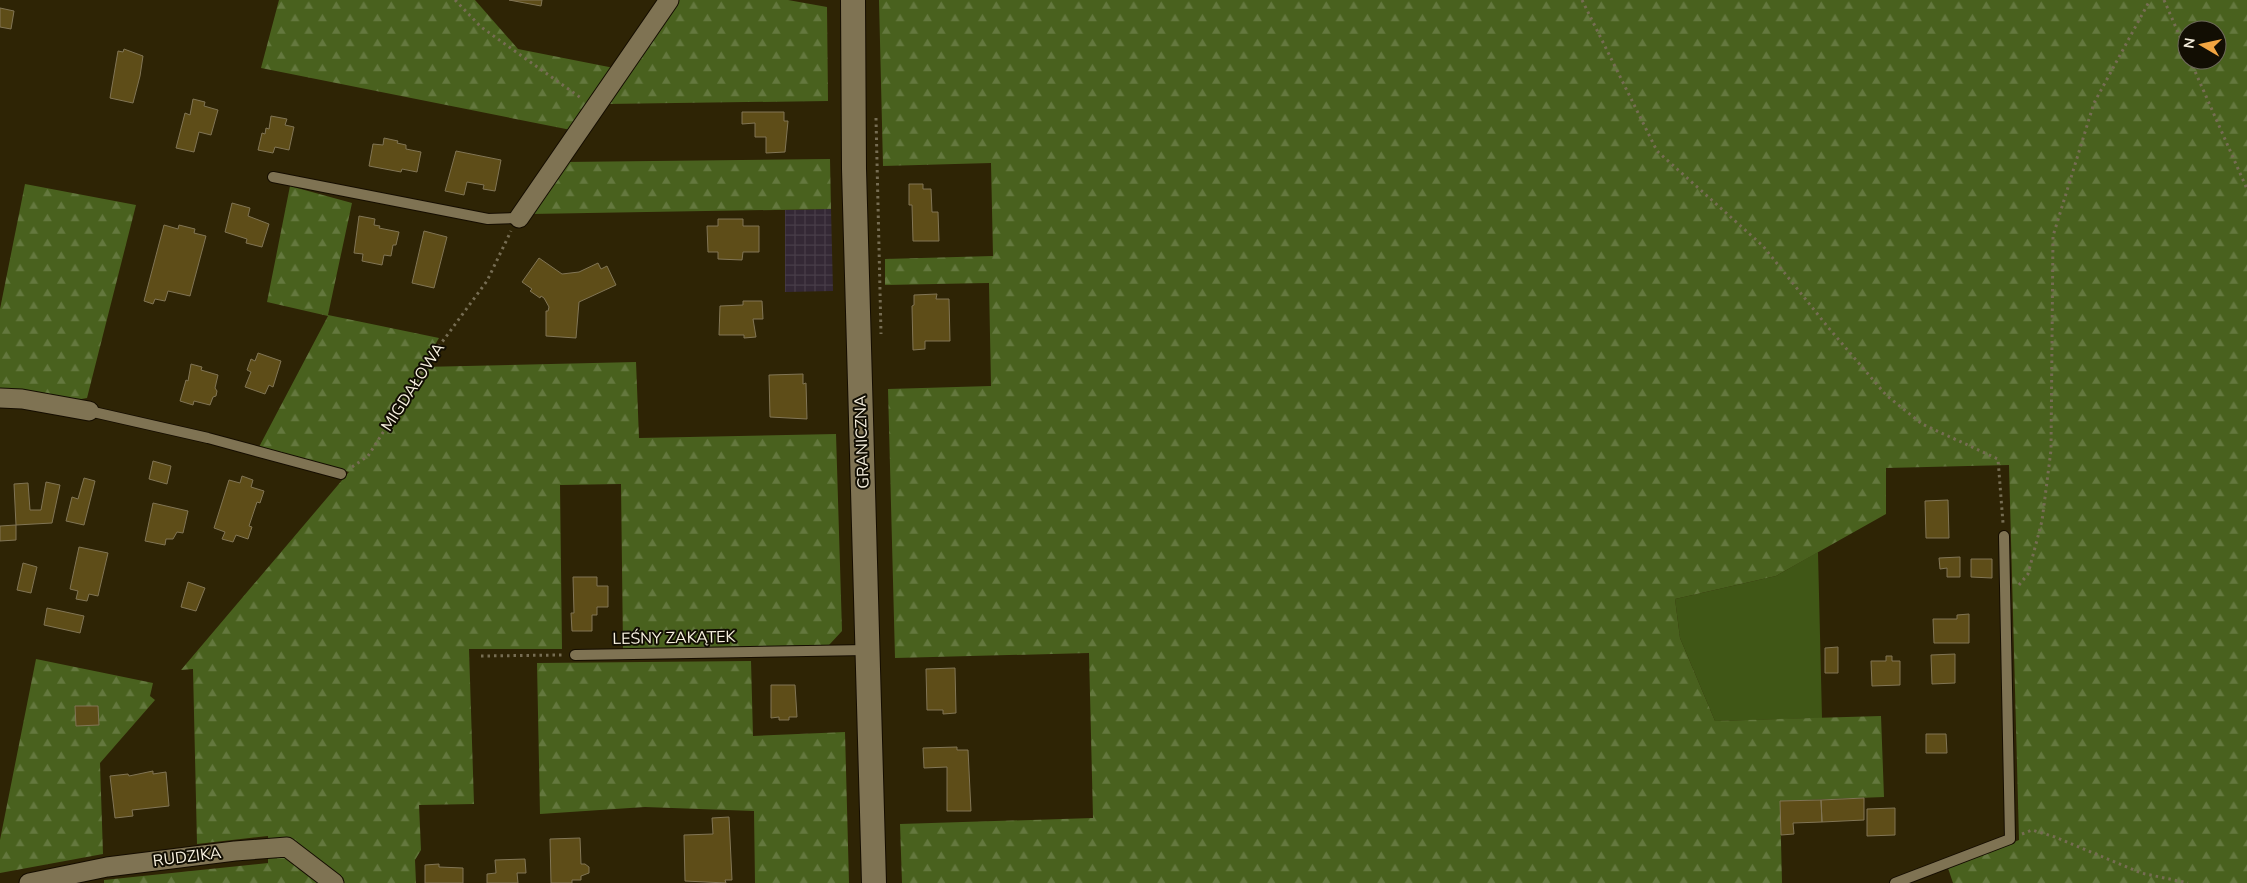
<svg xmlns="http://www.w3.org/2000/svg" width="2247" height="883" font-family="'Nunito Sans',sans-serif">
<defs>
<pattern id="industrial-grid" width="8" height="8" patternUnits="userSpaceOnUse" patternTransform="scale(1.25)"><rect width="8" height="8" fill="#342835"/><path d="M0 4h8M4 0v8" fill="none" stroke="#483d48"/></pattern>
<pattern id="forest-firs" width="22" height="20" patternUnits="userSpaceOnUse" patternTransform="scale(1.25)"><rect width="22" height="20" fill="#49611e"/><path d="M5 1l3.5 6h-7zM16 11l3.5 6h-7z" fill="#64783e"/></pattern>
</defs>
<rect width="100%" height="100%" fill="#2e2405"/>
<path fill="url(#industrial-grid)" d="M 831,209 L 833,291 L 785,292 L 785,210 Z"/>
<path fill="#405716" d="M 1818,552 L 1822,718 L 1715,721 L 1680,638 L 1675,599 L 1776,576 Z"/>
<path fill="url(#forest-firs)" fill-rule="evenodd" d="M 279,0 L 475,0 L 518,49 L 614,68 L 571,130 L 261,68 Z
M 677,0 L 788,0 L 827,7 L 828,101 L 605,104 Z
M 879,0 L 2247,0 L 2247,883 L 1953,883 L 1948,868 L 2019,840 L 2009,465 L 1886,468 L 1886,514 L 1776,576 L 1675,599 L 1680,638 L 1715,721 L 1881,716 L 1884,797 L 1780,801 L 1782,883 L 902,883 L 900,824 L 1093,818 L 1089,653 L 895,658 L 888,389 L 991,386 L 989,283 L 885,285 L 885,259 L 993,256 L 991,163 L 883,166 ZM 2187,30 L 2217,30 L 2217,60 L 2187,60 Z
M 830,159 L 831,209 L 529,214 L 565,162 Z
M 25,184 L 136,205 L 87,398 L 70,401 L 0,390 L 0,309 Z
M 290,186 L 352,203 L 328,315 L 439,338 L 422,367 L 636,362 L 639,438 L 836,434 L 842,631 L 829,645 L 623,649 L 621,484 L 560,485 L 562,649 L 469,649 L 474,804 L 419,805 L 421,850 L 415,860 L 416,883 L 104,883 L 104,880 L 268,863 L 268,836 L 197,844 L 193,669 L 181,670 L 349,472 L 259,447 L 328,316 L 267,302 Z
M 36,659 L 153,683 L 150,696 L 155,700 L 100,763 L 103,854 L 0,873 L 0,840 Z
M 751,661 L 753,736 L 845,732 L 849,883 L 755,883 L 754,811 L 645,807 L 540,814 L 537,663 Z"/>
<path fill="#5e4d18" stroke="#817555" d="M 509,0 L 542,0 L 541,6 Z
M 0,8 L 14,11 L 11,29 L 0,27 Z
M 124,49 L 143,56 L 140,76 L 133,103 L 110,98 L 118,51 L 123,52 Z
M 193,99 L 205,102 L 204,106 L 218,110 L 211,135 L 199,132 L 194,152 L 176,148 L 185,113 L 190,115 Z
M 742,112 L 784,112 L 784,121 L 788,121 L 785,152 L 766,153 L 766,137 L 755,137 L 755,123 L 742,124 Z
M 271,116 L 287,119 L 285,125 L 294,127 L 289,150 L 275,147 L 273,153 L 258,150 L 262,133 L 265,134 L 266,128 L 269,129 Z
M 384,138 L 398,141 L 397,143 L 406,145 L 406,149 L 421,152 L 417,172 L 402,169 L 401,172 L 369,166 L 373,144 L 383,145 Z
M 456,151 L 501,160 L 495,191 L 483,189 L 484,185 L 467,182 L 464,195 L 445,191 Z
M 909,184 L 923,184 L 923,189 L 931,189 L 932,212 L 938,212 L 939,241 L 913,241 L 912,205 L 909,205 Z
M 232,203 L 250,208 L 248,216 L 269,224 L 262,247 L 246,243 L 247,239 L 225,232 Z
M 359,216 L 375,219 L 374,225 L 380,226 L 379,228 L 399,232 L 396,245 L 393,245 L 391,256 L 384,255 L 382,265 L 362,261 L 363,254 L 354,253 Z
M 718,219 L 743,219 L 743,226 L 759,226 L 759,252 L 743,252 L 742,260 L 718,259 L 718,252 L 708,252 L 707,226 L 718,226 Z
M 164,225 L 178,229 L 179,225 L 195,229 L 194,233 L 206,236 L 190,296 L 168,291 L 165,301 L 155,299 L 153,304 L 144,301 Z
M 424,231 L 447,237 L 434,288 L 412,283 Z
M 539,258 L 562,274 L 579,272 L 598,263 L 601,269 L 607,266 L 616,285 L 579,302 L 576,338 L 546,336 L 546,311 L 548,311 L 549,307 L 544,298 L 541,296 L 540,298 L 530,291 L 532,289 L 522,282 Z
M 937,294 L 936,299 L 949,299 L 950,341 L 925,341 L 925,349 L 913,350 L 912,306 L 914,305 L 914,295 Z
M 743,301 L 762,301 L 763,319 L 753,319 L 756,337 L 744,338 L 744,335 L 719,335 L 720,306 L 743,305 Z
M 258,353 L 281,361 L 273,387 L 269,385 L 265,394 L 245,387 L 251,372 L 247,370 L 251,359 L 255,361 Z
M 191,364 L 202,367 L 201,370 L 218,375 L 215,388 L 217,391 L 216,396 L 213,397 L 210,405 L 194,401 L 193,405 L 180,401 L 186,380 L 188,381 Z
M 803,374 L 803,384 L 806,383 L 807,419 L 770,417 L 769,375 Z
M 153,461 L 171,466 L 167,484 L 149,479 Z
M 242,476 L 253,480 L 251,487 L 264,491 L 260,503 L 257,502 L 249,526 L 252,527 L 248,539 L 236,535 L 233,542 L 222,539 L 225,532 L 214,528 L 229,480 L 240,483 Z
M 84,478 L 95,481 L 84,525 L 66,521 L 72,497 L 78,499 Z
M 46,482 L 60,485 L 52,523 L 16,525 L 14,484 L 28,483 L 30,510 L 41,510 Z
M 1948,500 L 1949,538 L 1926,538 L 1925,501 Z
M 153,503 L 188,511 L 183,533 L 177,532 L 173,539 L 166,539 L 165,545 L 145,541 Z
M 16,525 L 16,540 L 0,541 L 0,526 Z
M 79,547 L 108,553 L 98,596 L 89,594 L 87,601 L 76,599 L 78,591 L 70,589 Z
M 1960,557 L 1960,577 L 1947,577 L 1947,568 L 1940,569 L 1939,558 Z
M 1971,559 L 1992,559 L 1992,578 L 1971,577 Z
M 23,563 L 37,567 L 31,593 L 17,590 Z
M 573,577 L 597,577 L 597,586 L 608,586 L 608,607 L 597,607 L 597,615 L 592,615 L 592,631 L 572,631 L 571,613 L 574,613 Z
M 188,582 L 205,588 L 196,611 L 181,607 Z
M 47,608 L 84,616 L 80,633 L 44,625 Z
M 1969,614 L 1969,643 L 1934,643 L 1933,619 L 1957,619 L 1957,615 Z
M 1838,647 L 1838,673 L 1825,673 L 1825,648 Z
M 1955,654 L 1955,683 L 1932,684 L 1931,655 Z
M 1886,656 L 1892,656 L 1892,661 L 1900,661 L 1900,685 L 1872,686 L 1871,661 L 1886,661 Z
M 955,668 L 956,713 L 943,714 L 943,710 L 927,710 L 926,669 Z
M 771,685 L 795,685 L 797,717 L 789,717 L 789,720 L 779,720 L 779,717 L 771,718 Z
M 75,706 L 98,706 L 99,725 L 76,726 Z
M 1926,734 L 1946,734 L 1947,753 L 1926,753 Z
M 957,747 L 957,750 L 968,750 L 971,811 L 947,811 L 947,767 L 924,768 L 923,748 Z
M 153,771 L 153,774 L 166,772 L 169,806 L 132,810 L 133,816 L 115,818 L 110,776 L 128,774 L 129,776 Z
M 1864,798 L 1864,820 L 1822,822 L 1821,800 Z
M 1821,800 L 1822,822 L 1793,823 L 1794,834 L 1781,835 L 1780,801 Z
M 1895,808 L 1895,835 L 1867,836 L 1867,809 Z
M 729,817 L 732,880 L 725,880 L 726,883 L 685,881 L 684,835 L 713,834 L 712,818 Z
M 580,838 L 581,864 L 585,864 L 589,867 L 589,873 L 581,876 L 581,880 L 572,880 L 572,883 L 551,883 L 550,839 Z
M 525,859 L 526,873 L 517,873 L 518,883 L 487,883 L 487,874 L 496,873 L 495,860 Z
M 439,864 L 439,867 L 463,868 L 463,883 L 425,883 L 425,865 Z"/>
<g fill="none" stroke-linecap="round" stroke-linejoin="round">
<defs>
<path id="service" d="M 273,177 L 488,219 L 519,218
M 89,411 L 208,438 L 341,474
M 575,655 L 867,650
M 1895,883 L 2010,839 L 2004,536"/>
<path id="minor" d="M 519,218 L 669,0
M 0,398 L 22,399 L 89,411
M 29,883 L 107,867 L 235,851 L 287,847 L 334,883"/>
<path id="tertiary" d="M 853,0 L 854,169 L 874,883"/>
</defs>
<use href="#service" stroke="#150d00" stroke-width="12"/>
<use href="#minor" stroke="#150d00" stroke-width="21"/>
<use href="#tertiary" stroke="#150d00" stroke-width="26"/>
<path stroke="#766d53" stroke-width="3" stroke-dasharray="2.5 4" stroke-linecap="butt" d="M 455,0 L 481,27 L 581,98
M 1582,0 L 1657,151 L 1763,246 L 1827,326 L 1886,395 L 1922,424 L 1998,459 L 2003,523
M 2164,0 L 2187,53
M 2190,60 L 2247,189
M 876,118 L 881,334
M 352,467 L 368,456 L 431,357 L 487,281 L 511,231
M 2019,585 L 2028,574 L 2042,521 L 2051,450 L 2053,236 L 2094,103 L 2150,0
M 481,656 L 562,655
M 2022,834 L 2032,830 L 2055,837 L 2141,873 L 2188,883"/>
<use href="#service" stroke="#7f7353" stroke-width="10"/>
<use href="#minor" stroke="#7f7353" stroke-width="19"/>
<use href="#tertiary" stroke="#7f7353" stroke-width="24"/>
</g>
<g text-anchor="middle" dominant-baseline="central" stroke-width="4" stroke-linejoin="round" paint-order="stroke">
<g font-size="16" fill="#f8f1e0" stroke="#120e03">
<text transform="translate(413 387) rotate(-57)">MIGDAŁOWA</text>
<text transform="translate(862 442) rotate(-92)">GRANICZNA</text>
<text transform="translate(674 638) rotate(-1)">LEŚNY ZAKĄTEK</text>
<text transform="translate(187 857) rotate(-7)">RUDZIKA</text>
</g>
</g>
<g transform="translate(2202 45) rotate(279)"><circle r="24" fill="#120e03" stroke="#6e695b"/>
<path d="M0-4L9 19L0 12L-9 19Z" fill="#f2a541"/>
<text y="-8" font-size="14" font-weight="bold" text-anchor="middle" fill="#f8f1e0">N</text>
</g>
</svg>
